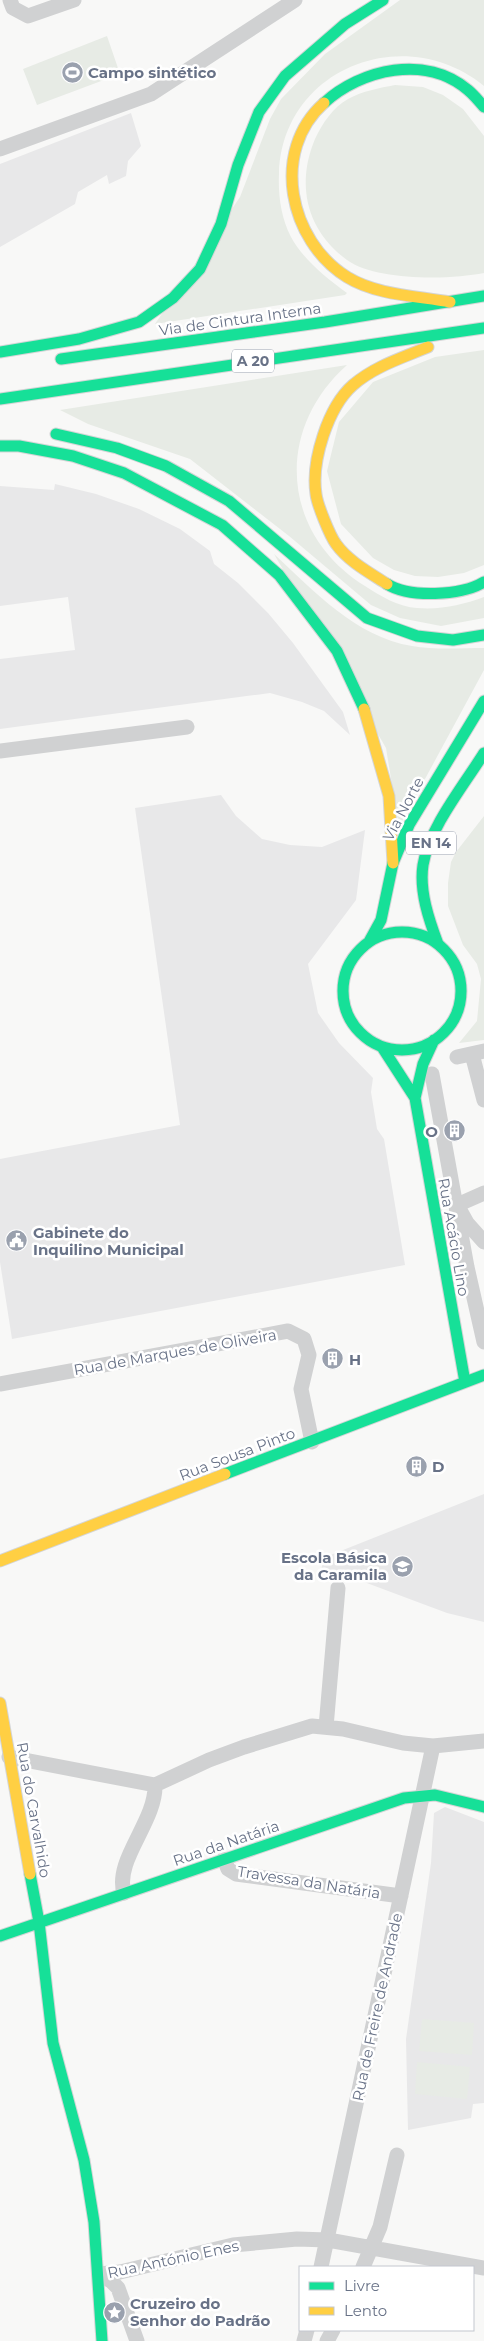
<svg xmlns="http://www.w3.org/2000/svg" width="484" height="2341" font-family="Montserrat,sans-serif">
<rect width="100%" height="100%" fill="#f8f8f7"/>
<path fill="#e8e8e9" d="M 131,113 L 141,146 L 128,161 L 126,176 L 109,184 L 107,175 L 78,192 L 75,204 L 0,247 L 0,164 Z
M 55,484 L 96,494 L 139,509 L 180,529 L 210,551 L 214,564 L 238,583 L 268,613 L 293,643 L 343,712 L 350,735 L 324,711 L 302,702 L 270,693 L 0,729 L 0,659 L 75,650 L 68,597 L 0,606 L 0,486 L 54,490 Z
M 221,795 L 236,816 L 262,839 L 290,845 L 322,847 L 365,830 L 356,900 L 308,964 L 318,1013 L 339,1043 L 373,1078 L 371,1092 L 377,1129 L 384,1139 L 405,1265 L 12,1339 L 0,1262 L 0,1159 L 180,1125 L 135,808 Z
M 484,1494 L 484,1622 L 447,1613 L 348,1576 L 321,1574 L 323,1558 Z
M 445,1807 L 484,1822 L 484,2103 L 473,2104 L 471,2118 L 408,2130 L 406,2039 L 431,1863 L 434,1813 Z"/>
<path fill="#e7ebe5" d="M 400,0 L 484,0 L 484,86 C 405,21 282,68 279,174 C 278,195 281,218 291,237 C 303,259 326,278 347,293 L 345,295 L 155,324 L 240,197 L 270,119 L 281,99 L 325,54 Z
M 107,36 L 120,74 L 37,105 L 23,69 Z
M 395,85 L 423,87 L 443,95 L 463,109 L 484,136 L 484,273 C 449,280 376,281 347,260 C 306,230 296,184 315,139 C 322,124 333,107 348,99 C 363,91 379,88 395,85 Z
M 484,350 L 484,565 L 464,573 L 438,577 L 415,576 L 394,570 L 373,558 L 341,524 L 327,471 L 339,422 L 373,382 L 435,357 Z
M 347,365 C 274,430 281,534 365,586 C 380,596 399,607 417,608 C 441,610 462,605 484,597 L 484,618 L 441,626 L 400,618 L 371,605 L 289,536 L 190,459 L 88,424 L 60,410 Z
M 274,554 C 314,591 356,637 412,646 C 434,650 461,648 484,648 L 484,670 L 399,827 L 386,748 Z
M 484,816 L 484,1040 L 459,1043 L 477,1021 L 481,979 L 477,964 L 463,945 L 448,906 L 448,883 L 451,862 L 456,852 Z
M 422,2019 L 474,2023 L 472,2055 L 419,2051 Z
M 417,2062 L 470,2067 L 467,2099 L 415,2094 Z"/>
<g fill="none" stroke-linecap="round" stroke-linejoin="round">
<defs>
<path id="fast" d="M 324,103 C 361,69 426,54 468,90 C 474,95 479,101 484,107
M 0,352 L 79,339 L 139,322 L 173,298 L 200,269 L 221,224 L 238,165 L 259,112 L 285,76 L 345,24 L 383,0
M 61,359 L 325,322 L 484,296
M 0,399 L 484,328
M 56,434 L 117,448 L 166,466 L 229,501 L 367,618 L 417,636 L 453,640 L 484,635
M 0,446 L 19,446 L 73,456 L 124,473 L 222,525 L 279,575 L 337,651 L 364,709
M 387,584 C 409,598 461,596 484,582
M343 991a59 59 0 1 1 118 0a59 59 0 1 1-118 0Z
M 370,940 L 381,920 L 393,863 L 409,825 L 484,701
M 438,944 C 429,920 419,891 423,865 C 429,828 464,785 484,753
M 382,1047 L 415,1098 L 465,1382
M 415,1098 L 423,1064 L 434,1040
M 225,1474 L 484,1375
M 30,1874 L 39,1922 L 53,2043 L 84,2160 L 94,2222 L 102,2341
M 0,1936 L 404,1798 L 435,1795 L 484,1807"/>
<path id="slow" d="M 324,103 C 270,151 289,241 347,277 C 376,295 417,296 450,302
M 387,584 C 370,573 348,561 336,544 C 330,536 317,504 316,494 C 311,461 328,407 353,385 C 375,366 402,358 428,347
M 364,709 L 389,796 L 393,863
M 0,1561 L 225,1474
M 0,1703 L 30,1874"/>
</defs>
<use href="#fast" stroke="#d4d5d6" stroke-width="13"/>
<use href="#slow" stroke="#d4d5d6" stroke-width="13"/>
<path stroke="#d0d1d2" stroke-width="15" d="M 10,0 L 13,8 L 28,16 L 74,0
M 0,149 L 151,94 L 295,0
M 0,751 L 187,727
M 472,1054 L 484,1100
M 457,1057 L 484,1051
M 432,1074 L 467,1267 L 484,1342
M 484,1193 L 457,1205 L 467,1223 L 484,1242
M 0,1384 L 288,1331 L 304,1339 L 309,1355 L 301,1389 L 312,1442
M 326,1727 L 338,1588
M 9,1757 L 155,1785
M 224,1859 L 228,1869 L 236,1874 L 401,1896
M 124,1893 C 114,1860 156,1822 155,1785 L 209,1760 L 244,1747 L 312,1726 L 343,1729 L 403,1743 L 433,1746 L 484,1741
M 321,2267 L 433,1746
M 363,2267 L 380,2227 L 397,2155
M 99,2274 L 120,2272 L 233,2245 L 297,2239 L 328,2240 L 484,2268
M 99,2274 L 111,2281 L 118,2288 L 137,2341
M 304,2341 L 307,2330
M 327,2341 L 333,2330"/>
<use href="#fast" stroke="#16e098" stroke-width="11"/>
<use href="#slow" stroke="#ffcf43" stroke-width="11"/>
</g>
<defs>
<symbol id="stadium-disc" viewBox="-11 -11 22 22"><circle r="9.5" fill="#9aa1ae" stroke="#fff"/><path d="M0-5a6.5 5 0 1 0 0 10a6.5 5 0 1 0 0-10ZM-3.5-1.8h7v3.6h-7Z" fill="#fff"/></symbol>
<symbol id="building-disc" viewBox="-11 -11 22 22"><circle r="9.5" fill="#9aa1ae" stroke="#fff"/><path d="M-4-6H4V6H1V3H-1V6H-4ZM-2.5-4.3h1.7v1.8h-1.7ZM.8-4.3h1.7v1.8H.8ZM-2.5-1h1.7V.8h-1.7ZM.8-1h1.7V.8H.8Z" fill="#fff"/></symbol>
<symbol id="civic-disc" viewBox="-11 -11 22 22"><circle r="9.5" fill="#9aa1ae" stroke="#fff"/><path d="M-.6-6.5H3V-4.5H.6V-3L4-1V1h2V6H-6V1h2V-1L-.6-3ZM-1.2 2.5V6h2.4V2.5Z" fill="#fff"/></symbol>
<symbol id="school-disc" viewBox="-11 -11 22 22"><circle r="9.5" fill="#9aa1ae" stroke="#fff"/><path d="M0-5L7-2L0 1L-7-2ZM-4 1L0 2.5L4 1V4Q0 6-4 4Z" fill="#fff"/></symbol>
<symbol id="sight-disc" viewBox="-11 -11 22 22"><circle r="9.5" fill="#9aa1ae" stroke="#fff"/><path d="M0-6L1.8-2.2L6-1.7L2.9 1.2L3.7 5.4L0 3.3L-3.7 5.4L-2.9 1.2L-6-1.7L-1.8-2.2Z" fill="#fff"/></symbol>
</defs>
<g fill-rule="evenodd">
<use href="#stadium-disc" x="60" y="60" width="25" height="25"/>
<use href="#building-disc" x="442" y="1118" width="25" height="25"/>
<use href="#civic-disc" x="4" y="1228" width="25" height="25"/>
<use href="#building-disc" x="320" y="1346" width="25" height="25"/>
<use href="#building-disc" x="404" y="1454" width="25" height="25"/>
<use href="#school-disc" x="390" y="1554" width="25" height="25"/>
<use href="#sight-disc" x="102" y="2300" width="25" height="25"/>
</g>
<g text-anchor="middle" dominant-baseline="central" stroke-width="5" stroke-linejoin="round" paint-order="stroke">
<g fill="#fff" stroke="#959cab" stroke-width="1">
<rect x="232" y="349.5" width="42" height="23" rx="4"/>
<rect x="406" y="831.5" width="50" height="23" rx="4"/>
</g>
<g font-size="14" font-weight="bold" fill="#687287">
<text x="253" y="361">A 20</text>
<text x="431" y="843">EN 14</text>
</g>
<g font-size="15" font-weight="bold" fill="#687287" stroke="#fff" text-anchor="start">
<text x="88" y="72">Campo sintético</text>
<text x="438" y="1131" text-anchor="end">O</text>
<text x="33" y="1232">Gabinete do<tspan x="33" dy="17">Inquilino Municipal</tspan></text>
<text x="349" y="1359">H</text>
<text x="432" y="1466">D</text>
<text x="387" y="1557" text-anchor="end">Escola Básica<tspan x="387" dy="17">da Caramila</tspan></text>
<text x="130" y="2303">Cruzeiro do<tspan x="130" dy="17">Senhor do Padrão</tspan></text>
</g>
<g font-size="15" fill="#687287" stroke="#fff">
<text transform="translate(240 319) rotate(-8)">Via de Cintura Interna</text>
<text transform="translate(403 809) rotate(-62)">Via Norte</text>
<text transform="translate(454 1237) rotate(80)">Rua Acácio Lino</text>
<text transform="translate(175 1352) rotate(-10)">Rua de Marques de Oliveira</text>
<text transform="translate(237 1454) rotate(-21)">Rua Sousa Pinto</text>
<text transform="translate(34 1810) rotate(80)">Rua do Carvalhido</text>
<text transform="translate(226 1843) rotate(-19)">Rua da Natária</text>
<text transform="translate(309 1882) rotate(9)">Travessa da Natária</text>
<text transform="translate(377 2007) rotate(-78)">Rua de Freire de Andrade</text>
<text transform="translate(173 2259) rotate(-12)">Rua António Enes</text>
</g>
</g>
<rect x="299" y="2266" width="175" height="65" fill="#ffffff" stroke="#c3c7cf"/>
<rect x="309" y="2282" width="25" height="8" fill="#16e098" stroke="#c3c7cf"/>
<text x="344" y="2291" font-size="15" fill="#687287">Livre</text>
<rect x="309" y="2307" width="25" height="8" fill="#ffcf43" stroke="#c3c7cf"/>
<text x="344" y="2316" font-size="15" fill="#687287">Lento</text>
</svg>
